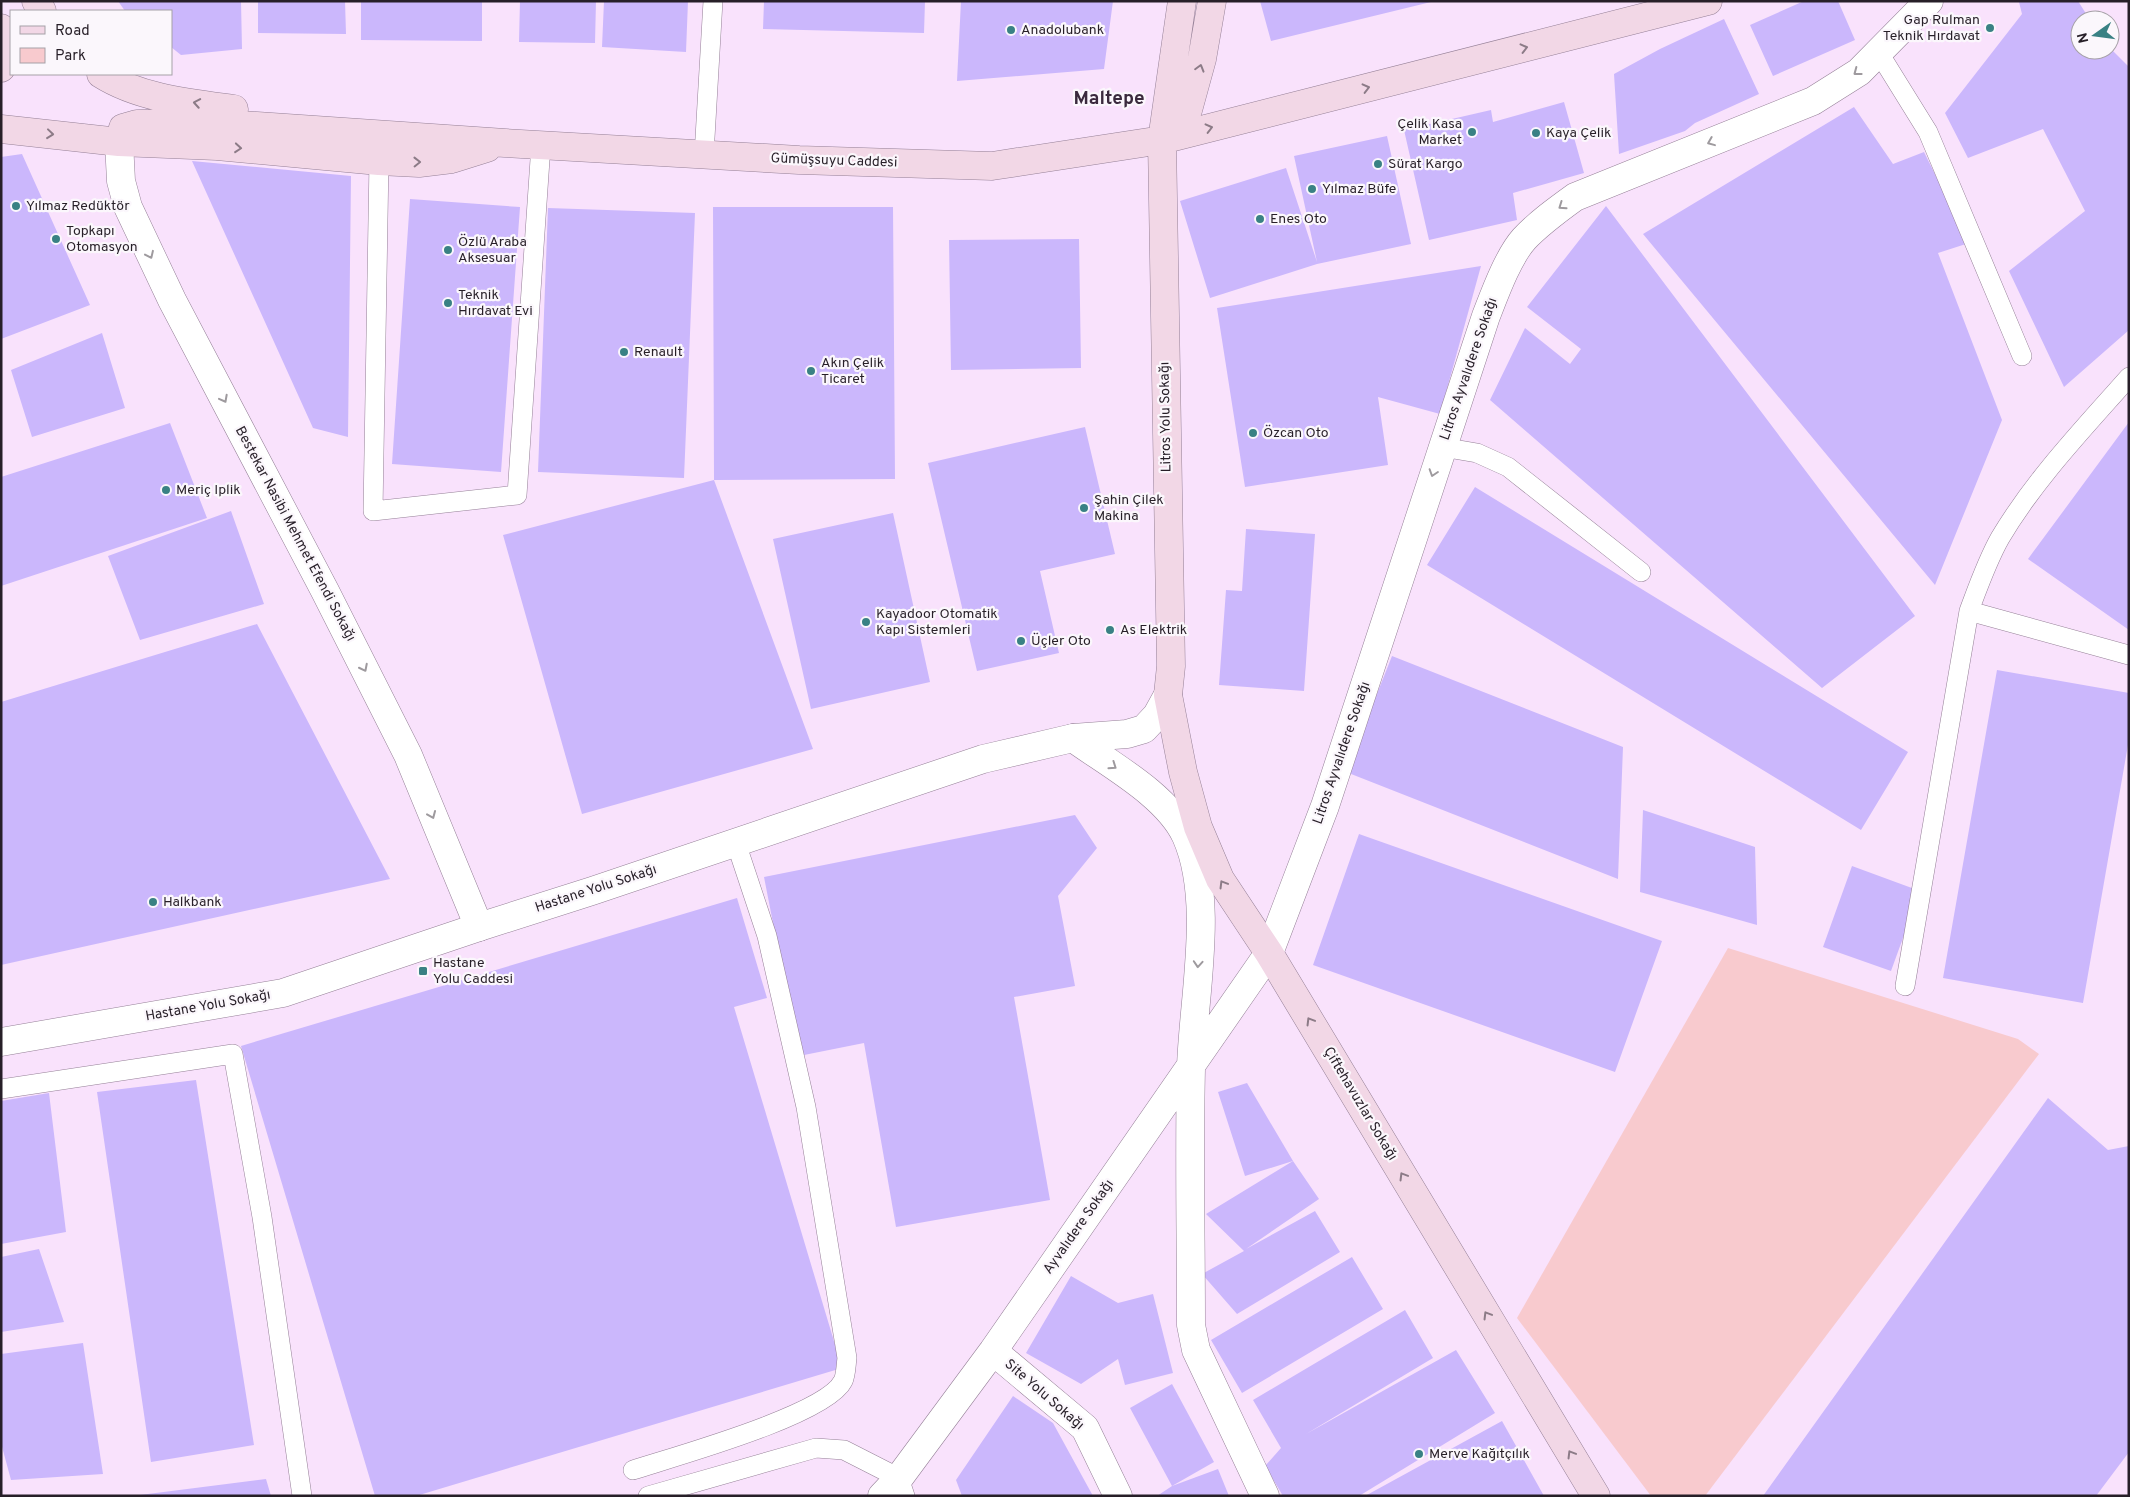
<svg xmlns="http://www.w3.org/2000/svg" width="2130" height="1497" font-family="Overpass,sans-serif">
<rect width="100%" height="100%" fill="#f9e2fc"/>
<path fill="#f8cace" d="M 1728,948 L 2018,1039 L 2039,1054 L 1705,1496 L 1651,1496 L 1517,1318 Z"/>
<path fill="#cbb7fc" d="M 118,1 L 241,1 L 242,49 L 181,55 L 171,47 L 171,11 L 125,11 Z
M 258,1 L 345,1 L 346,34 L 258,33 Z
M 361,1 L 482,1 L 482,41 L 361,40 Z
M 520,1 L 596,1 L 595,43 L 519,42 Z
M 604,1 L 688,1 L 686,52 L 602,47 Z
M 764,1 L 925,1 L 924,33 L 763,29 Z
M 961,1 L 1113,1 L 1104,69 L 957,81 Z
M 1260,1 L 1431,1 L 1431,2 L 1271,41 Z
M 1804,1 L 1838,1 L 1855,40 L 1773,76 L 1750,25 Z
M 2078,1 L 2090,20 L 2080,20 L 2080,50 L 2110,50 L 2110,48 L 2129,67 L 2129,330 L 2064,387 L 2009,271 L 2085,211 L 2043,129 L 1968,158 L 1945,113 L 2022,14 L 2019,2 Z
M 1724,19 L 1759,94 L 1695,123 L 1685,131 L 1619,154 L 1614,74 L 1660,49 Z
M 1564,102 L 1584,173 L 1513,193 L 1517,220 L 1429,240 L 1404,130 L 1491,110 L 1493,122 Z
M 1854,107 L 1893,164 L 1924,152 L 1969,243 L 1938,253 L 2002,420 L 1935,585 L 1643,234 Z
M 1387,136 L 1411,244 L 1317,264 L 1210,298 L 1180,201 L 1286,168 L 1317,262 L 1294,156 Z
M 22,154 L 90,305 L 1,339 L 1,157 Z
M 192,161 L 351,176 L 348,437 L 313,428 Z
M 410,199 L 520,207 L 501,472 L 392,464 Z
M 1606,206 L 1915,616 L 1822,688 L 1490,400 L 1525,328 L 1570,364 L 1581,349 L 1527,307 Z
M 713,207 L 893,207 L 895,479 L 714,480 Z
M 548,208 L 695,213 L 684,478 L 538,472 Z
M 1079,239 L 1081,368 L 951,370 L 949,240 Z
M 1481,266 L 1440,414 L 1378,397 L 1388,465 L 1245,487 L 1217,308 Z
M 102,333 L 125,408 L 32,437 L 11,370 Z
M 2129,422 L 2129,630 L 2028,559 Z
M 170,423 L 207,518 L 1,586 L 1,477 Z
M 1085,427 L 1115,554 L 1040,571 L 1059,653 L 977,671 L 928,463 Z
M 714,480 L 813,749 L 582,814 L 503,535 Z
M 1475,487 L 1908,752 L 1861,830 L 1427,565 Z
M 231,511 L 264,604 L 140,640 L 108,556 Z
M 893,513 L 930,682 L 811,709 L 773,539 Z
M 1246,529 L 1315,534 L 1304,691 L 1219,685 L 1226,590 L 1242,591 Z
M 257,624 L 390,879 L 1,965 L 1,702 Z
M 1392,656 L 1623,747 L 1618,879 L 1346,772 Z
M 1997,670 L 2129,693 L 2129,739 L 2083,1003 L 1943,978 Z
M 1643,810 L 1755,847 L 1757,925 L 1640,892 Z
M 1075,815 L 1097,848 L 1058,896 L 1075,986 L 1014,997 L 1050,1200 L 896,1227 L 864,1043 L 799,1056 L 764,877 Z
M 1359,834 L 1662,941 L 1615,1072 L 1313,965 Z
M 1852,866 L 1920,891 L 1891,971 L 1823,947 Z
M 737,898 L 767,998 L 734,1007 L 842,1368 L 416,1496 L 375,1496 L 241,1046 Z
M 196,1080 L 254,1445 L 151,1462 L 97,1092 Z
M 1247,1083 L 1293,1161 L 1245,1176 L 1218,1092 Z
M 49,1093 L 66,1232 L 1,1244 L 1,1101 Z
M 2048,1098 L 2108,1150 L 2129,1146 L 2129,1452 L 2096,1496 L 1763,1496 Z
M 1293,1161 L 1319,1199 L 1246,1249 L 1315,1211 L 1340,1252 L 1237,1314 L 1202,1274 L 1244,1251 L 1206,1214 Z
M 39,1249 L 64,1322 L 1,1332 L 1,1257 Z
M 1352,1257 L 1383,1309 L 1242,1393 L 1211,1340 Z
M 1071,1276 L 1118,1303 L 1153,1294 L 1173,1373 L 1125,1385 L 1118,1359 L 1081,1384 L 1026,1353 Z
M 1405,1310 L 1433,1358 L 1306,1434 L 1456,1350 L 1495,1413 L 1359,1496 L 1283,1496 L 1265,1466 L 1281,1448 L 1253,1400 Z
M 83,1343 L 103,1474 L 11,1480 L 1,1443 L 1,1354 Z
M 1172,1384 L 1214,1462 L 1172,1486 L 1130,1408 Z
M 1013,1396 L 1053,1423 L 1093,1496 L 962,1496 L 956,1480 Z
M 1502,1421 L 1544,1496 L 1365,1496 Z
M 1218,1469 L 1229,1496 L 1157,1496 L 1172,1486 Z
M 266,1479 L 271,1496 L 140,1496 L 140,1495 Z"/>
<g fill="none" stroke-linecap="round" stroke-linejoin="round">
<defs>
<path id="service" d="M 1879,53 L 1928,132 L 2022,356
M 704,155 L 713,1
M 379,161 L 373,511 L 517,495 L 541,145
M 1442,447 L 1477,453 L 1508,467 L 1641,572
M 1969,611 L 2129,655
M 1905,986 L 1969,611 C 1978,587 1987,561 2000,538 C 2035,479 2084,428 2129,377
M 1,1089 L 233,1054 L 262,1217 L 302,1496
M 633,1470 C 673,1457 826,1415 843,1381 C 846,1375 846,1365 847,1358 L 806,1107 L 767,936 L 736,843
M 648,1496 L 816,1448 L 844,1450 L 899,1478 L 905,1496"/>
<path id="minor" d="M 119,142 L 121,181 L 128,207 L 172,300 L 325,591 L 408,755 L 479,927
M 1073,738 C 1109,764 1167,795 1186,836 C 1215,901 1193,998 1191,1068 C 1189,1154 1191,1240 1191,1325 L 1196,1350 L 1265,1496
M 993,1351 L 1085,1428 L 1118,1496
M 882,1496 L 899,1478 L 993,1351 L 1269,953 L 1325,806 L 1486,316 C 1495,293 1508,257 1524,239 C 1539,223 1557,210 1575,197 L 1813,101 L 1859,72 L 1929,1"/>
<path id="tertiary" d="M 1,1042 L 283,993 L 479,927 L 592,891 L 983,759 L 1073,738 L 1127,734 L 1144,729 L 1157,715 L 1168,695"/>
<path id="secondary" d="M 36,1 L 42,11
M 1182,1 L 1162,140 L 1171,666 L 1168,695 L 1183,772 L 1198,827 L 1220,879 L 1269,953 L 1596,1496
M 1,28 L 5,54 L 1,68
M 101,74 C 139,98 189,103 234,109
M 1,129 L 119,142 L 217,146 L 379,161 L 419,163 L 452,159 L 487,148
M 1162,140 L 1179,123 L 1188,110 L 1202,59 L 1212,1
M 119,142 L 123,128 L 137,124 L 199,122 L 505,143 L 799,160 L 992,166 L 1162,140 L 1708,1"/>
</defs>
<use href="#service" stroke="#958097" stroke-width="20"/>
<use href="#minor" stroke="#958097" stroke-width="29"/>
<use href="#tertiary" stroke="#958097" stroke-width="29"/>
<use href="#secondary" stroke="#958097" stroke-width="29"/>
<use href="#service" stroke="#fff" stroke-width="19"/>
<use href="#minor" stroke="#fff" stroke-width="28"/>
<use href="#tertiary" stroke="#fff" stroke-width="28"/>
<use href="#secondary" stroke="#f2d7e6" stroke-width="28"/>
</g>
<defs><path id="oneway-chevron" d="M-2-3.5L2.5 0L-2 3.5" fill="none" stroke-width="1.6" stroke-linecap="round" stroke-linejoin="round" transform="scale(1.25)"/></defs>
<g stroke="#8c7b87">
<use href="#oneway-chevron" transform="translate(1524 48) rotate(-14)"/>
<use href="#oneway-chevron" transform="translate(1200 68) rotate(-74)"/>
<use href="#oneway-chevron" transform="translate(1366 88) rotate(-14)"/>
<use href="#oneway-chevron" transform="translate(197 103) rotate(-170)"/>
<use href="#oneway-chevron" transform="translate(1209 128) rotate(-14)"/>
<use href="#oneway-chevron" transform="translate(50 134) rotate(6)"/>
<use href="#oneway-chevron" transform="translate(238 148) rotate(5)"/>
<use href="#oneway-chevron" transform="translate(417 162) rotate(-1)"/>
<use href="#oneway-chevron" transform="translate(1223 884) rotate(-121)"/>
<use href="#oneway-chevron" transform="translate(1310 1021) rotate(-121)"/>
<use href="#oneway-chevron" transform="translate(1403 1176) rotate(-121)"/>
<use href="#oneway-chevron" transform="translate(1487 1315) rotate(-121)"/>
<use href="#oneway-chevron" transform="translate(1571 1454) rotate(-121)"/>
</g>
<g stroke="#9e9a9e">
<use href="#oneway-chevron" transform="translate(1857 72) rotate(143)"/>
<use href="#oneway-chevron" transform="translate(1711 142) rotate(158)"/>
<use href="#oneway-chevron" transform="translate(1562 206) rotate(145)"/>
<use href="#oneway-chevron" transform="translate(150 255) rotate(65)"/>
<use href="#oneway-chevron" transform="translate(224 399) rotate(62)"/>
<use href="#oneway-chevron" transform="translate(1433 473) rotate(108)"/>
<use href="#oneway-chevron" transform="translate(364 668) rotate(63)"/>
<use href="#oneway-chevron" transform="translate(1113 766) rotate(35)"/>
<use href="#oneway-chevron" transform="translate(432 815) rotate(67)"/>
<use href="#oneway-chevron" transform="translate(1198 964) rotate(94)"/>
</g>
<g fill="#398184" stroke="#fbf7fc" stroke-width="2">
<circle cx="1990" cy="28" r="5"/>
<circle cx="1011" cy="30" r="5"/>
<circle cx="1472" cy="132" r="5"/>
<circle cx="1536" cy="133" r="5"/>
<circle cx="1378" cy="164" r="5"/>
<circle cx="1312" cy="189" r="5"/>
<circle cx="16" cy="206" r="5"/>
<circle cx="1260" cy="219" r="5"/>
<circle cx="56" cy="239" r="5"/>
<circle cx="448" cy="250" r="5"/>
<circle cx="448" cy="303" r="5"/>
<circle cx="624" cy="352" r="5"/>
<circle cx="811" cy="371" r="5"/>
<circle cx="1253" cy="433" r="5"/>
<circle cx="166" cy="490" r="5"/>
<circle cx="1084" cy="508" r="5"/>
<circle cx="866" cy="622" r="5"/>
<circle cx="1110" cy="630" r="5"/>
<circle cx="1021" cy="641" r="5"/>
<circle cx="153" cy="902" r="5"/>
<rect x="418" y="966" width="10" height="10" rx="2.5"/>
<circle cx="1419" cy="1454" r="5"/>
</g>
<g text-anchor="middle" dominant-baseline="central" stroke-width="4.5" stroke-linejoin="round" paint-order="stroke">
<g font-size="14" fill="#271f28" stroke="#fbf7fc" text-anchor="start">
<text x="1980" y="20" text-anchor="end">Gap Rulman<tspan x="1980" dy="16">Teknik Hırdavat</tspan></text>
<text x="1021" y="30">Anadolubank</text>
<text x="1462" y="124" text-anchor="end">Çelik Kasa<tspan x="1462" dy="16">Market</tspan></text>
<text x="1546" y="133">Kaya Çelik</text>
<text x="1388" y="164">Sürat Kargo</text>
<text x="1322" y="189">Yılmaz Büfe</text>
<text x="26" y="206">Yılmaz Redüktör</text>
<text x="1270" y="219">Enes Oto</text>
<text x="66" y="231">Topkapı<tspan x="66" dy="16">Otomasyon</tspan></text>
<text x="458" y="242">Özlü Araba<tspan x="458" dy="16">Aksesuar</tspan></text>
<text x="458" y="295">Teknik<tspan x="458" dy="16">Hırdavat Evi</tspan></text>
<text x="634" y="352">Renault</text>
<text x="821" y="363">Akın Çelik<tspan x="821" dy="16">Ticaret</tspan></text>
<text x="1263" y="433">Özcan Oto</text>
<text x="176" y="490">Meriç Iplik</text>
<text x="1094" y="500">Şahin Çilek<tspan x="1094" dy="16">Makina</tspan></text>
<text x="876" y="614">Kayadoor Otomatik<tspan x="876" dy="16">Kapı Sistemleri</tspan></text>
<text x="1120" y="630">As Elektrik</text>
<text x="1031" y="641">Üçler Oto</text>
<text x="163" y="902">Halkbank</text>
<text x="433" y="963">Hastane<tspan x="433" dy="16">Yolu Caddesi</tspan></text>
<text x="1429" y="1454">Merve Kağıtçılık</text>
</g>
<g font-size="14" fill="#271f28" stroke="#fbf7fc">
<text transform="translate(834 161) rotate(2)">Gümüşsuyu Caddesi</text>
<text transform="translate(1469 369) rotate(-71)">Litros Ayvalıdere Sokağı</text>
<text transform="translate(1166 417) rotate(-91)">Litros Yolu Sokağı</text>
<text transform="translate(295 534) rotate(62)">Bestekar Nasibi Mehmet Efendi Sokağı</text>
<text transform="translate(1342 753) rotate(-71)">Litros Ayvalıdere Sokağı</text>
<text transform="translate(596 889) rotate(-18)">Hastane Yolu Sokağı</text>
<text transform="translate(208 1006) rotate(-10)">Hastane Yolu Sokağı</text>
<text transform="translate(1360 1104) rotate(59)">Çiftehavuzlar Sokağı</text>
<text transform="translate(1079 1227) rotate(-55)">Ayvalıdere Sokağı</text>
<text transform="translate(1044 1395) rotate(41)">Site Yolu Sokağı</text>
</g>
<g font-size="19" font-weight="bold" fill="#3b2a3e" stroke="#fbf7fc">
<text x="1109" y="99">Maltepe</text>
</g>
</g>
<rect width="2130" height="1497" fill="none" stroke="#271f28" stroke-width="5"/>
<rect x="10" y="10" width="162" height="65" fill="#fbf7fc" stroke="#a6a1a7"/>
<rect x="20" y="26" width="25" height="8" fill="#f2d7e6" stroke="#a6a1a7"/>
<text x="55" y="35" font-size="15" fill="#271f28">Road</text>
<rect x="20" y="48" width="25" height="15" fill="#f8cace" stroke="#a6a1a7"/>
<text x="55" y="60" font-size="15" fill="#271f28">Park</text>
<g transform="translate(2095 35) rotate(256)"><circle r="24" fill="#fbf7fc" stroke="#a6a1a7"/>
<path d="M0-4L9 19L0 12L-9 19Z" fill="#398184"/>
<text y="-8" font-size="14" font-weight="bold" text-anchor="middle" fill="#271f28">N</text>
</g>
</svg>
